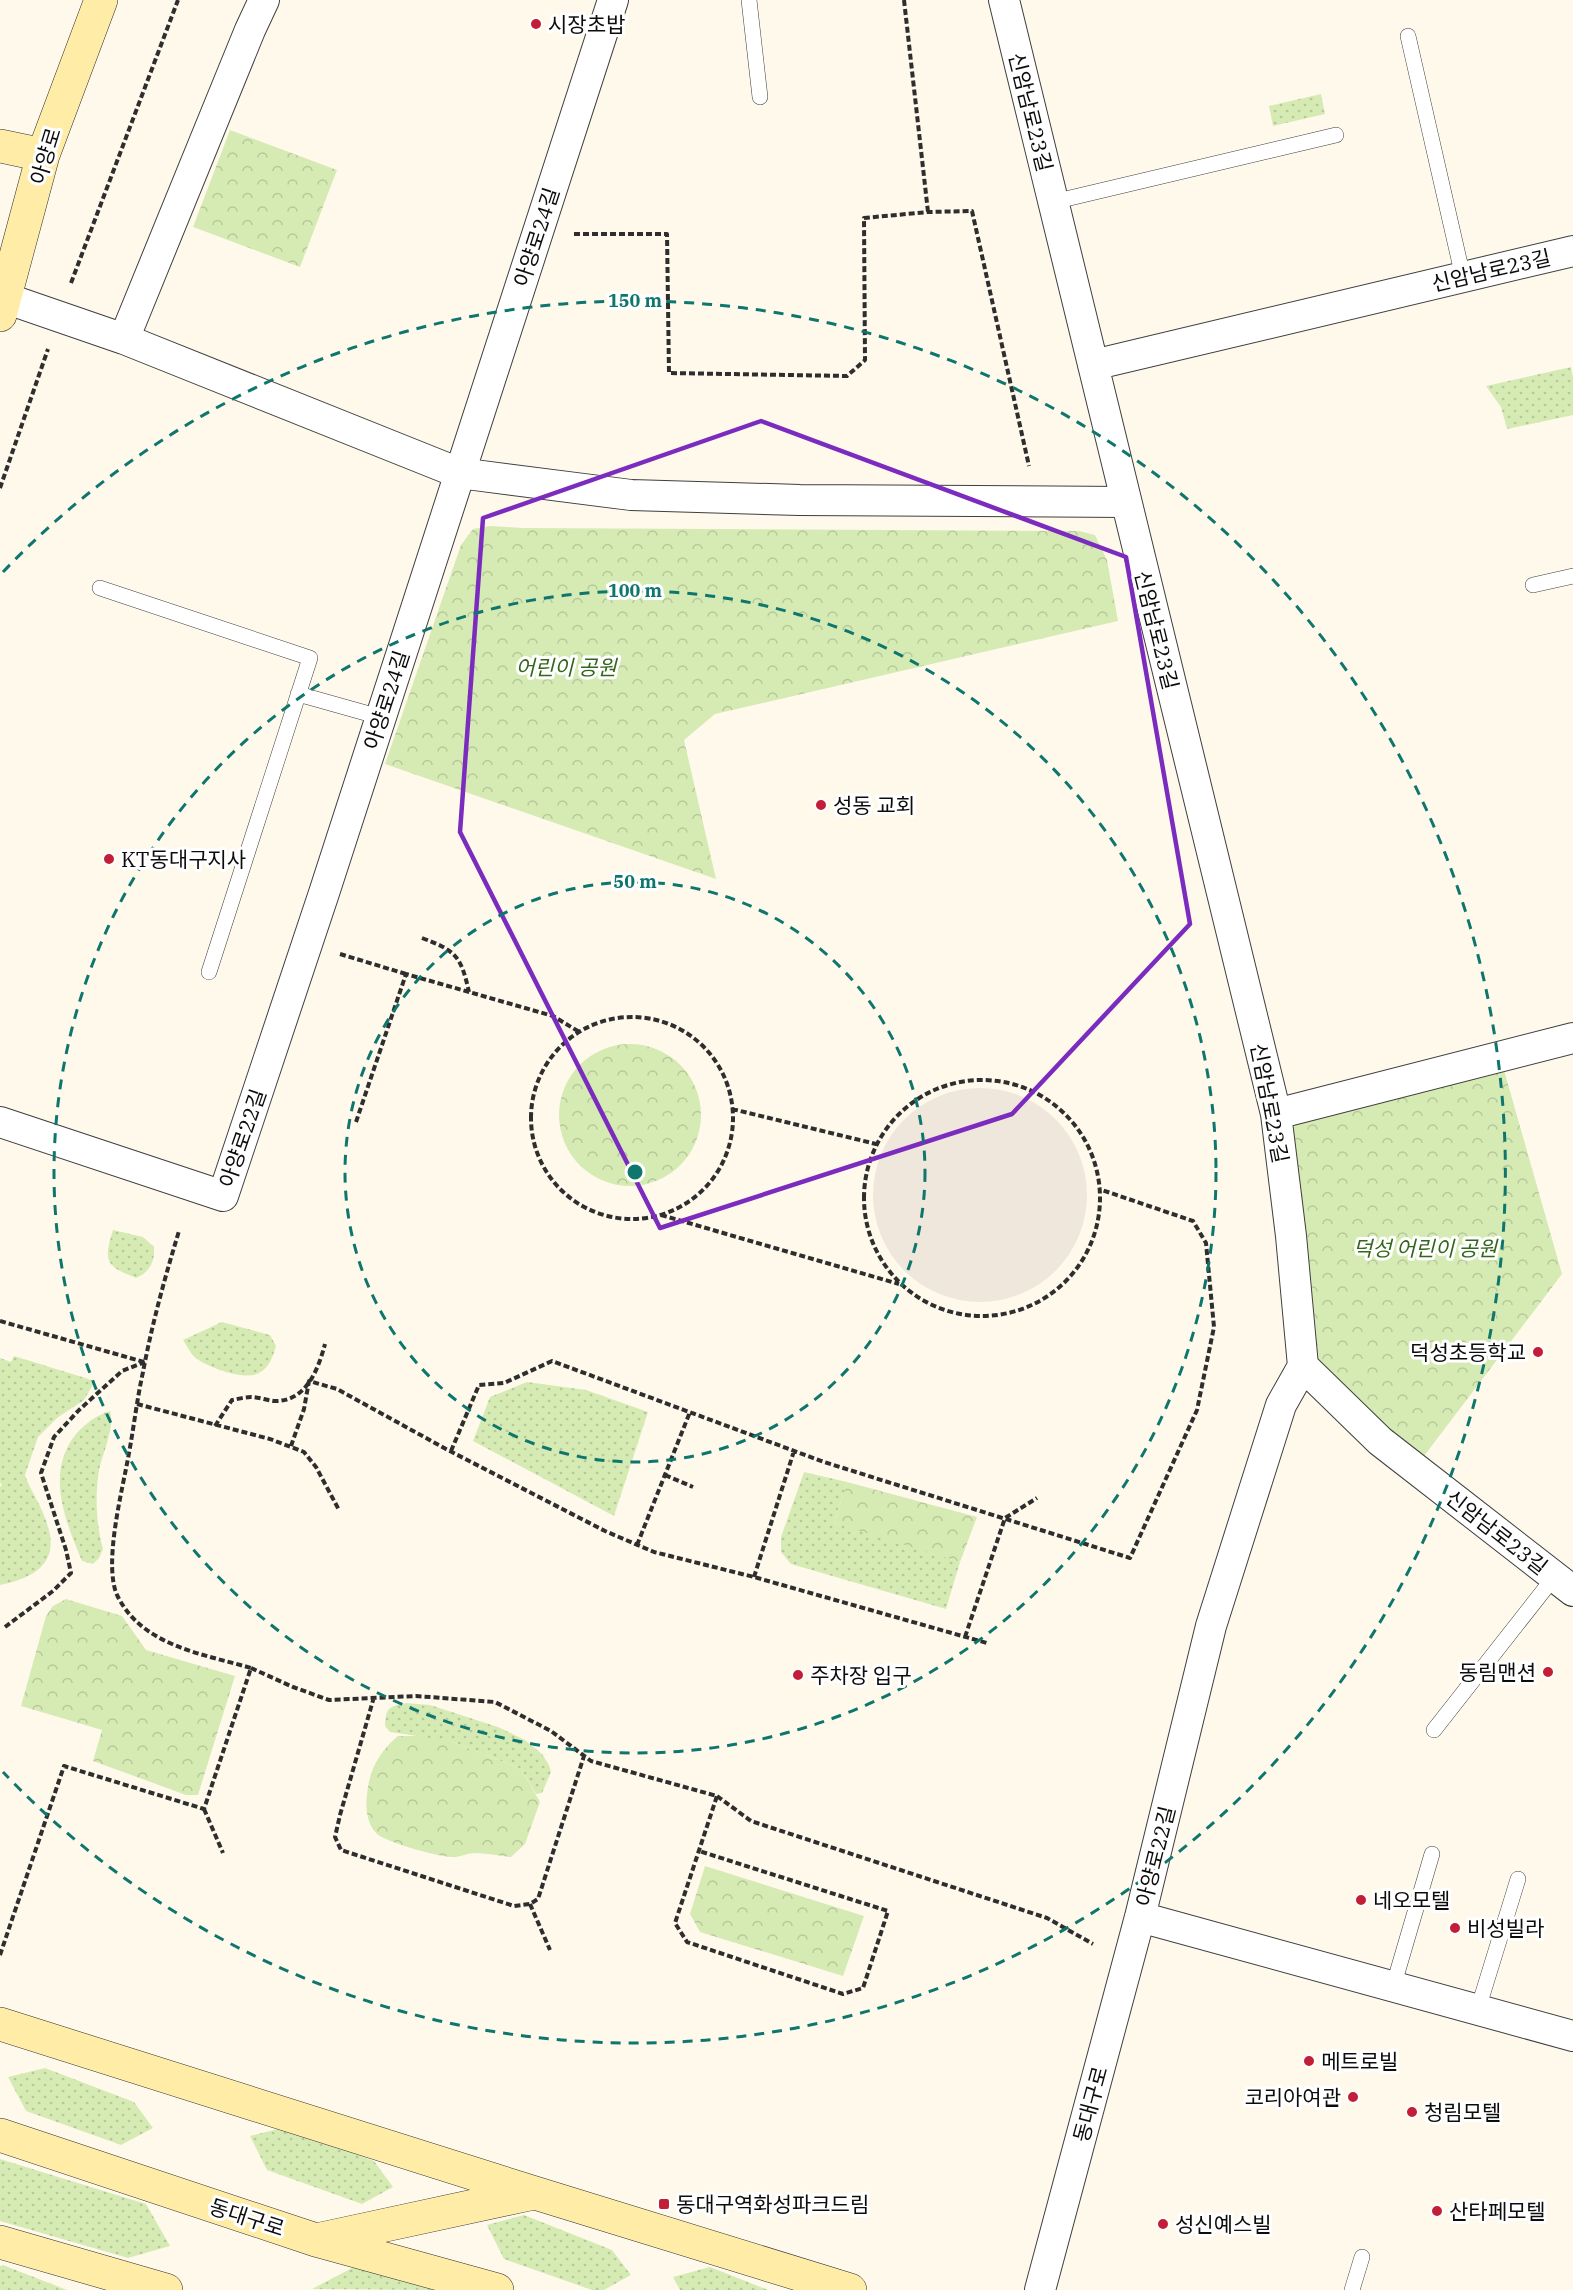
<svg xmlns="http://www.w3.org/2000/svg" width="1573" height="2290" font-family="'IBM Plex Serif','Noto Sans KR',serif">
<defs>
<pattern id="park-crowns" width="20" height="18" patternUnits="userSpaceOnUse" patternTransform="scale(1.5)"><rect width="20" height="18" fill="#d6ebb4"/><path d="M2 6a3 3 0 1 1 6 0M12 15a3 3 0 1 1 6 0" fill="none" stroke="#b6c89a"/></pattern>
<pattern id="garden-dots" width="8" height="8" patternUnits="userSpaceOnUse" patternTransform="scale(1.5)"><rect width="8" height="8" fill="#d6ebb4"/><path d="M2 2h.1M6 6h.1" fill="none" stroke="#b6c89a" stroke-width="1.8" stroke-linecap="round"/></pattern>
</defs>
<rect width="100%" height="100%" fill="#fff9ec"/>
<path fill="url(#park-crowns)" d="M 230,130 L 337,170 L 300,267 L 193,227 Z
M 490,526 L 523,528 L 1079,531 L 1095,535 L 1107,560 L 1118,621 L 715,714 L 684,740 L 716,879 L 385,764 L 461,545 L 473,529 Z
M559 1115a71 71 0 1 1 142 0a71 71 0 1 1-142 0Z
M 1502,1063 L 1562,1274 L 1421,1460 L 1312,1363 L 1287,1119 Z
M 847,1482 L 977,1517 L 960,1562 L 872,1537 L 834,1523 Z
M 66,1599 L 122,1616 L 146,1650 L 235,1676 L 198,1795 L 186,1795 L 93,1761 L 102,1730 L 21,1706 L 46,1616 L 53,1606 Z
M 398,1736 L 430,1736 L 451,1741 L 521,1769 L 540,1802 L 525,1844 L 511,1857 C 499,1856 486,1853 474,1853 C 468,1853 462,1856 456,1857 C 441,1858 388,1843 377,1834 C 367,1825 365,1807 367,1795 C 369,1770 379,1752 398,1736 Z
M 705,1866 L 864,1916 L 843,1976 L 700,1932 L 690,1914 Z"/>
<path fill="url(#garden-dots)" d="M 1321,94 L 1325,114 L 1273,126 L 1269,106 Z
M 1571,367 L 1573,377 L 1573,415 L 1507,429 L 1501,407 L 1486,386 Z
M 113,1230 L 143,1237 L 154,1247 C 155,1262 150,1272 136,1278 C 106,1266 103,1262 113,1230 Z
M 222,1322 L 270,1335 L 276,1346 C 273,1356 270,1367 259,1373 C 245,1381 210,1368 197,1359 C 191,1355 187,1346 183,1340 Z
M 14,1356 L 95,1381 L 84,1400 L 57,1418 L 38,1437 L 25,1475 C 30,1490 40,1503 45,1518 C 62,1560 39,1577 0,1585 L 0,1487 L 2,1485 L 0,1482 L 0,1358 L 11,1362 Z
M 527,1382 L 586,1390 L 648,1412 L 614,1516 L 473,1441 L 490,1397 Z
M 110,1411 C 115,1428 103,1452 99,1470 C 95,1495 96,1524 103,1549 L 99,1558 L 93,1564 L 82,1561 C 65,1520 45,1473 76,1434 C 85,1424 96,1415 110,1411 Z
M 804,1472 L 847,1482 L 834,1523 L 960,1562 L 946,1609 L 791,1564 L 781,1552 L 781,1537 Z
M 406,1703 L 430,1705 L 498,1727 L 525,1740 L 542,1754 L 549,1765 L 551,1772 L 542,1793 L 536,1794 L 521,1769 L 451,1741 L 390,1732 L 385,1726 C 386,1707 388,1707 406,1703 Z
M 45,2068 L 134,2102 L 153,2128 L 121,2145 L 26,2111 L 8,2077 Z
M 286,2127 L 374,2161 L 393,2187 L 362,2204 L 267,2170 L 250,2136 Z
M 0,2159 L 146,2204 L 170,2246 L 128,2258 L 0,2221 Z
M 524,2215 L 612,2250 L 631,2275 L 604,2290 L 592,2290 L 504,2259 L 487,2225 Z
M 3,2265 L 67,2290 L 0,2290 L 0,2266 Z
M 356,2266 L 434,2290 L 312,2289 Z
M 710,2267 L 768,2290 L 680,2290 L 673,2277 Z"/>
<path fill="#efe7db" d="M873 1195a107 107 0 1 1 214 0a107 107 0 1 1-214 0Z"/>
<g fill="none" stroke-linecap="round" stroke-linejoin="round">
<defs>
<path id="service" d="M 749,0 L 760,97
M 1408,36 L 1463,277
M 1053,202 L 1336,135
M 1533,585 L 1573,576
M 100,588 L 310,658 L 209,972
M 298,694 L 380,717
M 1434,1730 L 1555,1576
M 1393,1987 L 1432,1854
M 1478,2009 L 1518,1879
M 1352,2290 L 1362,2257"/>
<path id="minor" d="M 1004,0 L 1276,1114 L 1291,1236 L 1303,1366 L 1380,1441 L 1573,1591
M 5,298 L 124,339 L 459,473 L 631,495 L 800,500 L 1126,502
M 124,339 L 250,30 L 264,0
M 1093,365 L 1573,251
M 1276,1114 L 1573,1038
M 0,1122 L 223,1196 L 324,893 L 613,0
M 1140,1917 L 1573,2036
M 1040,2290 L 1140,1917 L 1211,1626 L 1281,1405 L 1303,1366"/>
<path id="secondary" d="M 0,146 L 43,155
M 0,315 L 43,155 L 101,0
M 0,2024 L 535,2193 L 850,2290
M 0,2135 L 316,2240 L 497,2290
M 321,2239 L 534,2193
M 0,2242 L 166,2290"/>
</defs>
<use href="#service" stroke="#3f3f3f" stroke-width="16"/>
<use href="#minor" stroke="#3f3f3f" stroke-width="32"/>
<use href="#secondary" stroke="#2e2e2e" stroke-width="34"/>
<path stroke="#2e2e2e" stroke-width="4" stroke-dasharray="6 3" stroke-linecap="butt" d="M 904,0 L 928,212
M 574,234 L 667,234 L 669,373 L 847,376 L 865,360 L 864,218 L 928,212 L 972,211 L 1029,466
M 71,283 L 178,0
M 0,488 L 48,349
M 422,938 C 457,951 461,957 469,992
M 340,954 L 406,974
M531 1118a101 101 0 1 1 202 0a101 101 0 1 1-202 0Z
M864 1198a118 118 0 1 1 236 0a118 118 0 1 1-236 0Z
M 732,1109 L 876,1144
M 356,1122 L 406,974 L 553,1016 L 581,1033
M 661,1215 L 899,1284
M 0,1321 L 144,1362
M 137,1404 L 270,1439 L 304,1452 L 316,1467 L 339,1510
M 215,1426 L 232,1400 C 238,1399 245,1397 251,1397 C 258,1397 266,1400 274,1401 C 306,1402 318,1370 325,1344
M 291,1446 L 304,1409 L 309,1381 L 337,1389 L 446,1449 L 605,1531 L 654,1552 L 754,1577 L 987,1643
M 451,1451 L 479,1385 L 504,1383 L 552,1361 L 824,1462 L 1130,1558 L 1197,1410 L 1214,1327 L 1206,1243 L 1193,1221 L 1099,1189
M 665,1475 L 693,1487
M 637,1545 L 690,1412
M 754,1577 L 794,1451
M 5,1627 L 53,1591 L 71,1573 L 66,1550 L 41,1473 L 54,1437 L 79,1410 L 122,1371 L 145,1362
M 965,1637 L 1005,1518 L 1037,1498
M 251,1668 L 293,1687 L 329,1700 L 416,1696 L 495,1702 L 551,1731 L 591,1761 L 717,1796 L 675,1923 L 687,1942 L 843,1994 L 863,1988 L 888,1911 L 699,1851
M 374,1697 L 340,1815 L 335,1837 L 341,1850 L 514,1906 L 530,1904 L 538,1899 L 584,1756
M 717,1796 L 751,1821 L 1047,1918 L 1093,1944
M 204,1809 L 223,1853
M 530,1904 L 550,1950
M 0,1955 L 64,1766 L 204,1809 L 251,1668 C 203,1654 143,1646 118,1597 C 102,1566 123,1488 129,1453 C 134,1426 137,1399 143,1372 C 152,1324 165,1277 179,1231"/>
<use href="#service" stroke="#fff" stroke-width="15"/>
<use href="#minor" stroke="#fff" stroke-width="30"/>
<use href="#secondary" stroke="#ffeca7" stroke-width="33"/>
</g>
<path fill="none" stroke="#7b2cbf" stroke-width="4.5" stroke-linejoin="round" d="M 761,421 L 1126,557 L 1190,924 L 1012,1114 L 660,1228 L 460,832 L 483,518 Z"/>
<g fill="none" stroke="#0f766e" stroke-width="3" stroke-dasharray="10 8">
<circle cx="635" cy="1172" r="290"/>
<circle cx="635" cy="1172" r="581"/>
<path d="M3 572A871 871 0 1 1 3 1772"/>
</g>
<g fill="#c31e38" stroke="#fff" stroke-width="2">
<circle cx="536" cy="24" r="6"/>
<circle cx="821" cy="805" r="6"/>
<circle cx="109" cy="859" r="6"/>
<circle cx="1538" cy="1352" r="6"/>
<circle cx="1548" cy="1672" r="6"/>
<circle cx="798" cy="1675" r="6"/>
<circle cx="1361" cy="1900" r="6"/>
<circle cx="1455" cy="1928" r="6"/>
<circle cx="1309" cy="2061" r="6"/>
<circle cx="1353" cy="2097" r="6"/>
<circle cx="1412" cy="2112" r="6"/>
<rect x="658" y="2198" width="12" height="12" rx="3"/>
<circle cx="1437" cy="2211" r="6"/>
<circle cx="1163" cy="2224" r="6"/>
</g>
<g text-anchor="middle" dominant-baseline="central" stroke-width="6" stroke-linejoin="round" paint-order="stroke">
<g font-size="21" fill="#0c0c0c" stroke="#fff" text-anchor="start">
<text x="548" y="24">시장초밥</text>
<text x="833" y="805">성동 교회</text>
<text x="121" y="859">KT동대구지사</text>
<text x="1526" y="1352" text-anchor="end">덕성초등학교</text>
<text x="1536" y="1672" text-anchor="end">동림맨션</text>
<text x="810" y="1675">주차장 입구</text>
<text x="1373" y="1900">네오모텔</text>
<text x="1467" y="1928">비성빌라</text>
<text x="1321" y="2061">메트로빌</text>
<text x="1341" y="2097" text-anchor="end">코리아여관</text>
<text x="1424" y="2112">청림모텔</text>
<text x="676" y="2204">동대구역화성파크드림</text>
<text x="1449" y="2211">산타페모텔</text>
<text x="1175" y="2224">성신예스빌</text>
</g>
<g font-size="21" fill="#0c0c0c" stroke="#fff">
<text transform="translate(1031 112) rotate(76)">신암남로23길</text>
<text transform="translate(45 156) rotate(-73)">아양로</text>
<text transform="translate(536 237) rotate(-72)">아양로24길</text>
<text transform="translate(1491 270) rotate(-13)">신암남로23길</text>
<text transform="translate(1157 630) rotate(76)">신암남로23길</text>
<text transform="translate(386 700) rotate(-72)">아양로24길</text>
<text transform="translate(1270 1103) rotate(79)">신암남로23길</text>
<text transform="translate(242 1138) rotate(-71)">아양로22길</text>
<text transform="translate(1497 1532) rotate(38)">신암남로23길</text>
<text transform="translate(1155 1856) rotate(-76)">아양로22길</text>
<text transform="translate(1090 2104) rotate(-75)">동대구로</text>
<text transform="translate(247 2217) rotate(18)">동대구로</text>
</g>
<g font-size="21" font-style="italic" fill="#32671a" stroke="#fff">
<text x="566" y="667">어린이 공원</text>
<text x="1425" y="1248">덕성 어린이 공원</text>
</g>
</g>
<circle cx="635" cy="1172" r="9" fill="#0f766e" stroke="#fff" stroke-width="3"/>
<g font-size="18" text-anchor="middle" font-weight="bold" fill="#0f766e" stroke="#fff" stroke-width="6" stroke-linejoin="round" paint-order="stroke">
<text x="635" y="307">150 m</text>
<text x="635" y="597">100 m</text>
<text x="635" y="888">50 m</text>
</g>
</svg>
